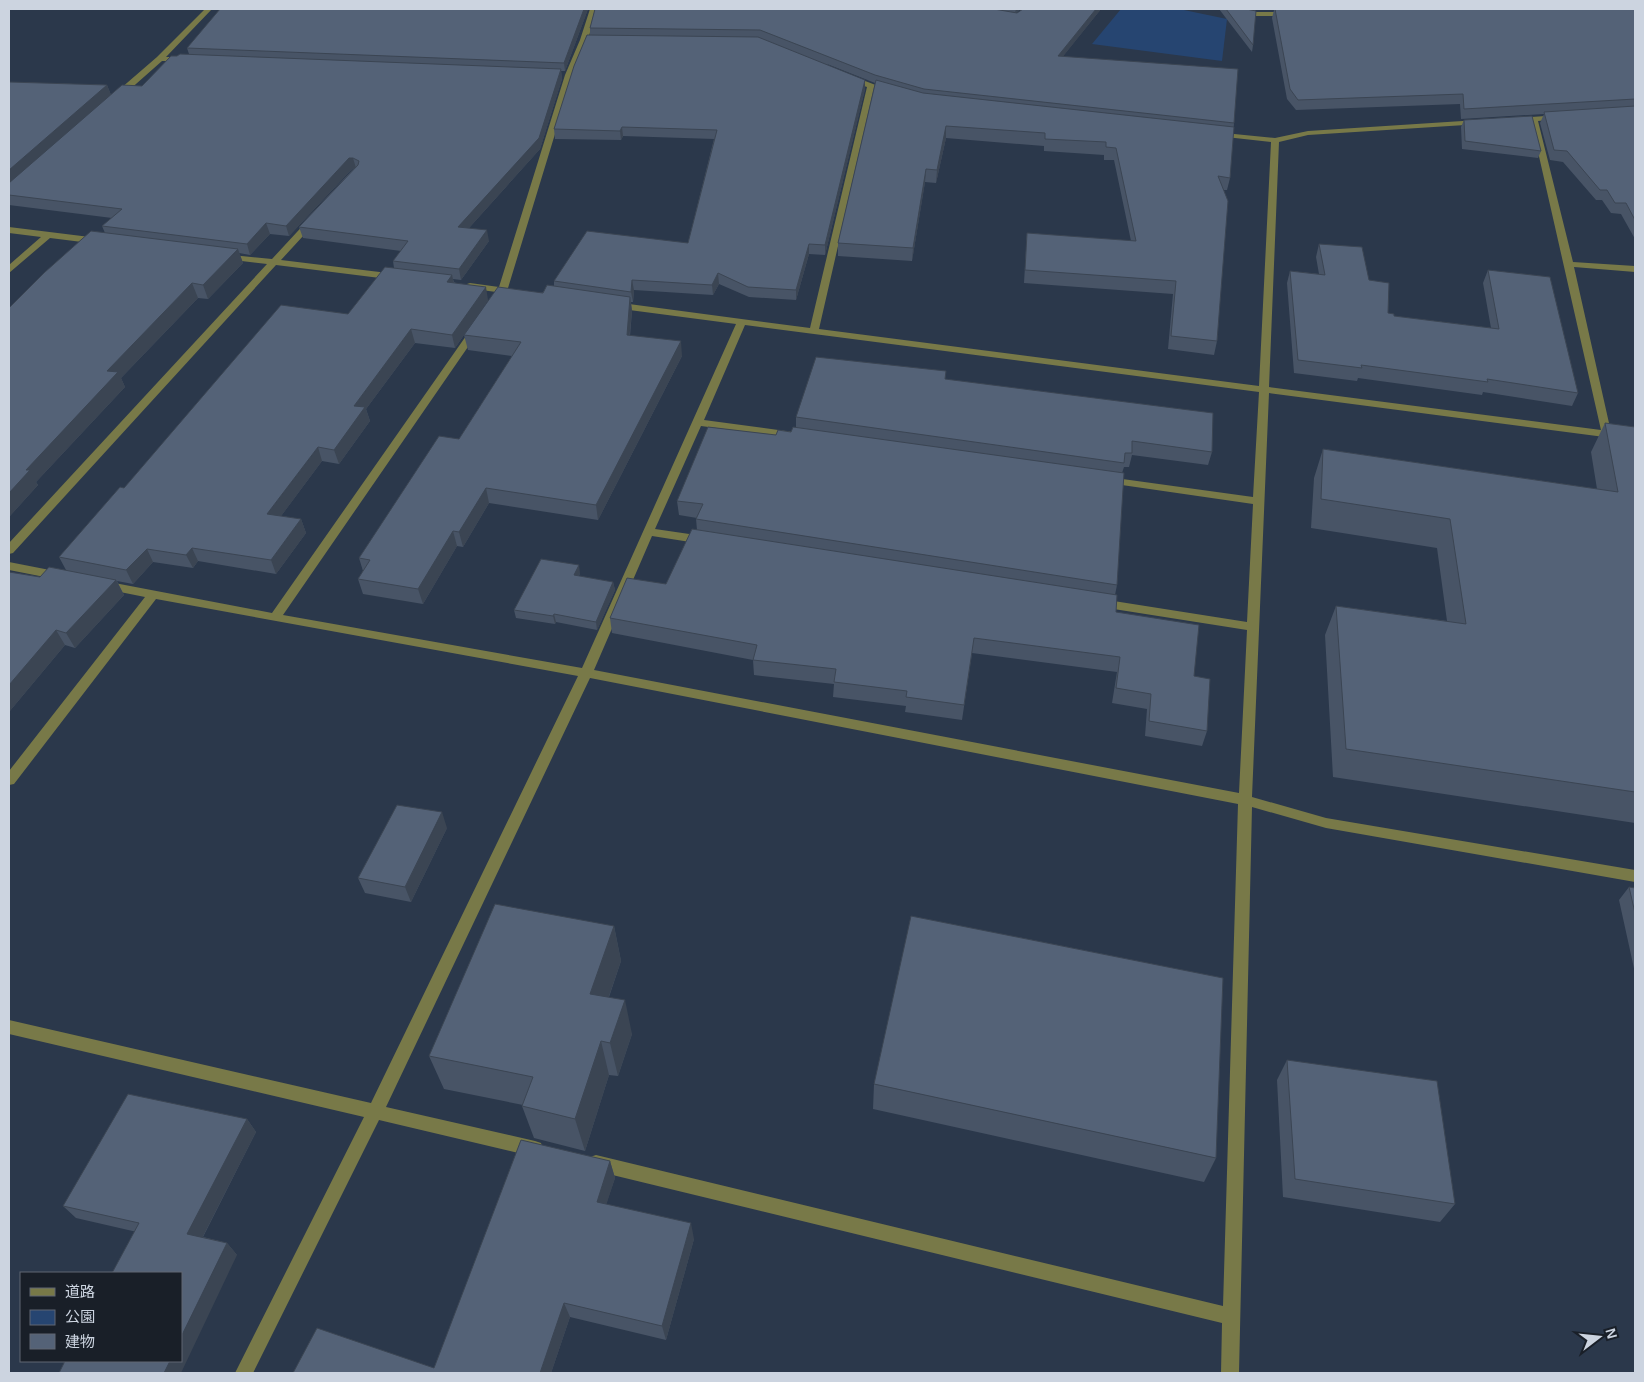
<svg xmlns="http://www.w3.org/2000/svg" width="1644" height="1382" font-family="Arial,'Noto Sans JP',sans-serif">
<rect width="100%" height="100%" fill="#2b384b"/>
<path fill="#264571" d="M 1121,9 L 1179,9 L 1227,19 L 1222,61 L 1092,44 Z"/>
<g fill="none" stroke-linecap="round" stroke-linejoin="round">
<path fill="#787948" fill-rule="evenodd" d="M 205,9 L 212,9 L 166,57 L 184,57 L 188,59 L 187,61 L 162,61 L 119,99 L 113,99 L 113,95 L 157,57 Z
M 590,9 L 596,9 L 588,40 L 573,75 L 508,288 L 518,291 L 513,294 L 505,293 L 501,298 L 498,299 L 493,296 L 496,292 L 467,288 L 467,284 L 470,283 L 499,287 L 565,75 L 580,40 Z
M 1225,9 L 1256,12 L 1290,12 L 1293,14 L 1290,16 L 1256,16 L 1228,11 Z
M 846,76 L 852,76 L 894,92 L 890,94 L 874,89 L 819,329 L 1259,386 L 1271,142 L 1217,136 L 1214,136 L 1214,132 L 1275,138 L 1308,131 L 1478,120 L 1481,120 L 1481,124 L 1308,135 L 1279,142 L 1269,387 L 1601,430 L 1531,121 L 1518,122 L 1514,120 L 1518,118 L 1560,115 L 1560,119 L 1538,121 L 1573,262 L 1635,266 L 1635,272 L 1574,267 L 1611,432 L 1635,435 L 1635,441 L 1269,393 L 1252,797 L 1326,818 L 1635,870 L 1635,882 L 1326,828 L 1252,807 L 1239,1373 L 1221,1373 L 1222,1323 L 596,1171 L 590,1169 L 588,1163 L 590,1157 L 596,1155 L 1223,1306 L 1238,804 L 590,678 L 386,1107 L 535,1141 L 541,1143 L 543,1149 L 541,1155 L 535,1157 L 379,1120 L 253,1373 L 235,1373 L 364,1117 L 9,1034 L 9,1020 L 371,1103 L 578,676 L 156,599 L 14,784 L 9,785 L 9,771 L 145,597 L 100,588 L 98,585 L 100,582 L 104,581 L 272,613 L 473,326 L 476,325 L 481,328 L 283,615 L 582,668 L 736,324 L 614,308 L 609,305 L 614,302 L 810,328 L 867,87 L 846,80 ZM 745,325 L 1259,392 L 1253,497 L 1108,477 L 1103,480 L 1108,483 L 1253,504 L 1247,622 L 1101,599 L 1095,603 L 1101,607 L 1247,630 L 1239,793 L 594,670 L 652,536 L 703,544 L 709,540 L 703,536 L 655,529 L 701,426 L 793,438 L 798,435 L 793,432 L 704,420 Z
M 312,218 L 316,221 L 315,223 L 281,260 L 396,274 L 401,277 L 396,280 L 276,265 L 13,553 L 9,554 L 9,543 L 267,264 L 225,259 L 222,258 L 222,254 L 272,259 L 309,219 Z
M 9,227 L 98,238 L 102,241 L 98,244 L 50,238 L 9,273 L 9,265 L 41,237 L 9,233 Z
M 9,562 L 60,572 L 66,576 L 60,580 L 9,570 Z"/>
</g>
<path fill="#485466" d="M 588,9 L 565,71 L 561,71 L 562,79 L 540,149 L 469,228 L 489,241 L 461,280 L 453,279 L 454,282 L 488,300 L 455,348 L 415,343 L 366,409 L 370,421 L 339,464 L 322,461 L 281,516 L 301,519 L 306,533 L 276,574 L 198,561 L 193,568 L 153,562 L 133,584 L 117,581 L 124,595 L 75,648 L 65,645 L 9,712 L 9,572 L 40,577 L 66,570 L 59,557 L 124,488 L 348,314 L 394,268 L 393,261 L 401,251 L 303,238 L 299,227 L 354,168 L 352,169 L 289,236 L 270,234 L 250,255 L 239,253 L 243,263 L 208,299 L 198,298 L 121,378 L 125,387 L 36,482 L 38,485 L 9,517 L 105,233 L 102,226 L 112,218 L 9,205 L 9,82 L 107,85 L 111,95 L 142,86 L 177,56 L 189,54 L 187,48 Z
M 595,9 L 1020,9 L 1016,13 L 1017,13 L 1023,9 L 1101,9 L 1063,56 L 1234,123 L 1230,178 L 1227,190 L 1224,190 L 1217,341 L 1214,355 L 1168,349 L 1173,294 L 1024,283 L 1027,233 L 1131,241 L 1114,160 L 1104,160 L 1104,155 L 1044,151 L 1044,146 L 946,138 L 936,183 L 925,182 L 912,261 L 838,256 L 838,243 L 875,83 L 827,64 L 865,89 L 825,255 L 809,254 L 796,300 L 749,297 L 719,284 L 713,295 L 634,290 L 633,302 L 631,302 L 632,311 L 630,336 L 682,356 L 598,520 L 489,503 L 463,547 L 457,546 L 423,604 L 363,594 L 358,579 L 363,571 L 359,558 L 459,439 L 512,356 L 468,350 L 464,335 L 554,286 L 554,281 L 688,243 L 714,139 L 623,136 L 621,140 L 555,139 L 554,129 L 590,35 L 590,28 Z
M 1219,9 L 1255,9 L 1253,45 L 1252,52 Z
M 1271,9 L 1635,9 L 1635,239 L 1621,214 L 1611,213 L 1602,200 L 1596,200 L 1563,162 L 1550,160 L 1540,123 L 1544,114 L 1461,119 L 1460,104 L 1296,110 L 1287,99 L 1272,18 L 1274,10 L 1271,10 Z
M 1464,120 L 1541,151 L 1538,158 L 1462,149 L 1461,127 Z
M 1319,244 L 1369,280 L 1388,313 L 1394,316 L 1491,328 L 1483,283 L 1488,270 L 1578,393 L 1572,406 L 1483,392 L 1482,395 L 1358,378 L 1357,381 L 1294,373 L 1287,283 L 1290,271 L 1319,274 L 1316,257 Z
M 946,379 L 1212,452 L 1208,465 L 1132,455 L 1129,467 L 1124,467 L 1122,473 L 1117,585 L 1115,595 L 1116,612 L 1194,676 L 1207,731 L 1202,746 L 1145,736 L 1147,709 L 1112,703 L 1117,672 L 972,653 L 962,720 L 905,712 L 906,706 L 833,697 L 834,684 L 754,675 L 753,660 L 612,633 L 610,618 L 666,584 L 697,530 L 696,519 L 697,518 L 679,515 L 677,501 L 776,435 L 791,432 L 796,427 L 796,417 Z
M 1605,423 L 1635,427 L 1635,823 L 1333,777 L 1325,635 L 1336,606 L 1447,621 L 1437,548 L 1311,528 L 1314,478 L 1323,449 L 1597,489 L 1591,452 Z
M 580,573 L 579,576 L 613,582 L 615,590 L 597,630 L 556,622 L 555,624 L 516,618 L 514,610 Z
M 447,828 L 411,902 L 365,893 L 358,878 Z
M 1629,887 L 1635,888 L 1635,973 L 1619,900 Z
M 614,926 L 621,961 L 609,997 L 632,1034 L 618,1076 L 609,1075 L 585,1151 L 534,1138 L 522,1106 L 523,1105 L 444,1089 L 429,1056 Z
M 1287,1060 L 1455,1204 L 1440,1222 L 1283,1197 L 1277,1080 Z
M 874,1084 L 1216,1158 L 1204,1182 L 873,1109 Z
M 247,1119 L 256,1132 L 203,1237 L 227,1243 L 237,1255 L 76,1218 L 63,1206 Z
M 610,1161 L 615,1178 L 606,1204 L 694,1239 L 666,1340 L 570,1317 L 551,1373 L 293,1373 L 434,1368 Z"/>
<path fill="#3b4553" d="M 584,9 L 588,9 L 565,71 L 564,63 Z
M 1016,9 L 1020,9 L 1015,13 Z
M 1096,9 L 1101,9 L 1057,64 L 1058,56 Z
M 561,69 L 562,79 L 540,149 L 460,238 L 458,227 Z
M 865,80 L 865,89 L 825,255 L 825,245 Z
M 107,85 L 111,95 L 9,185 L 9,170 Z
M 946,126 L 946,138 L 936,183 L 937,170 Z
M 622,127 L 623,136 L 621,140 L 620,131 Z
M 349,158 L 353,158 L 356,168 L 352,169 L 289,236 L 286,226 Z
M 926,169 L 925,182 L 912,261 L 913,248 Z
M 266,223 L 270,234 L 250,255 L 247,244 Z
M 487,230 L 489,241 L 461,280 L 459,269 Z
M 809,244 L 809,254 L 796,300 L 796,290 Z
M 238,249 L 243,263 L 208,299 L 203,285 Z
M 718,273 L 719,284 L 713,295 L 712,285 Z
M 452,275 L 455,288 L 447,282 Z
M 632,280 L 634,290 L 633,302 L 631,292 Z
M 192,283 L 198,298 L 121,378 L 125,387 L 36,482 L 38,485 L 9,517 L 9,493 L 26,470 L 107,371 Z
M 486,287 L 488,300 L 455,348 L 452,335 Z
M 630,297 L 632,311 L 628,350 L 627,335 Z
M 411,329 L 415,343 L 366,409 L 370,421 L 339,464 L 334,450 L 354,406 Z
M 681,341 L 682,356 L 598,520 L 596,505 Z
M 318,447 L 322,461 L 273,527 L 267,514 Z
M 486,488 L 489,503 L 463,547 L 459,532 Z
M 301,519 L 306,533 L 276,574 L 271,560 Z
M 453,531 L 457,546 L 423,604 L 418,589 Z
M 192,548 L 198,561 L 193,568 L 186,555 Z
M 147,549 L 153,562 L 133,584 L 126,570 Z
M 579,565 L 580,573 L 575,583 L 574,575 Z
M 116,580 L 124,595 L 75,648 L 66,633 Z
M 613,582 L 615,590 L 597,630 L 596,622 Z
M 554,614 L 556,622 L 555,624 L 553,616 Z
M 56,630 L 65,645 L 9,712 L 9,685 Z
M 442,812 L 447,828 L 411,902 L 405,887 Z
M 614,926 L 621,961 L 598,1028 L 590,994 Z
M 625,1000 L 632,1034 L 618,1076 L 610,1043 Z
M 601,1041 L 609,1075 L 585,1151 L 575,1119 Z
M 247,1119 L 256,1132 L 198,1246 L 187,1234 Z
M 610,1161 L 615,1178 L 602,1218 L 597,1202 Z
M 691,1223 L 694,1239 L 666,1340 L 662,1326 Z
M 227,1243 L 237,1255 L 181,1373 L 164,1373 L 170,1361 L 181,1361 L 181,1337 Z
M 564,1303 L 570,1317 L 551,1373 L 540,1373 Z"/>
<path fill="#546277" stroke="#3b4553" d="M 220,9 L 584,9 L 564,63 L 187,48 Z
M 595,9 L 994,9 L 1017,13 L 1023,9 L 1096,9 L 1058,56 L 1238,69 L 1234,123 L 924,89 L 875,75 L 760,30 L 590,28 Z
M 1226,9 L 1246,9 L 1256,11 L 1253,45 Z
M 1275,9 L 1635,9 L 1635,99 L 1464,109 L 1463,94 L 1298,100 L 1290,89 Z
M 587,35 L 758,37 L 865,80 L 825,245 L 809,244 L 796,290 L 748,287 L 718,273 L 712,285 L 632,280 L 631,292 L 554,281 L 587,231 L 688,243 L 717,130 L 622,127 L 620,131 L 554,129 L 574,66 Z
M 180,54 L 561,69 L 539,138 L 458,227 L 487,230 L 459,269 L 393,261 L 408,241 L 299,227 L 358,165 L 359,161 L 353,158 L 349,158 L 286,226 L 266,223 L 247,244 L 102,226 L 122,209 L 9,195 L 9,183 L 122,85 L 142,86 L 171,56 L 177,56 Z
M 876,80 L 923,93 L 1234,127 L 1230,178 L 1218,176 L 1228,201 L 1217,341 L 1171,336 L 1176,281 L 1025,270 L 1027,233 L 1136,241 L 1116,148 L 1106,147 L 1106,142 L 1045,139 L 1045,133 L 946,126 L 937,170 L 926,169 L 913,248 L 838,243 Z
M 9,82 L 107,85 L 9,170 Z
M 1635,106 L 1635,220 L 1626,203 L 1615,203 L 1607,190 L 1600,190 L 1567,151 L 1554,150 L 1544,112 Z
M 1532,116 L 1541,151 L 1465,141 L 1464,120 Z
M 91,231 L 238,249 L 203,285 L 192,283 L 107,371 L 118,372 L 26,470 L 30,470 L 9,493 L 9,308 L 45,272 Z
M 1319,244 L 1362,247 L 1369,280 L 1389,283 L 1388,313 L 1394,314 L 1394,316 L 1499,329 L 1488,270 L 1550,277 L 1578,393 L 1487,379 L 1488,382 L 1361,365 L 1362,368 L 1298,360 L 1290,271 L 1325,275 Z
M 385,267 L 452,275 L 447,282 L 486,287 L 452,335 L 411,329 L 354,406 L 365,407 L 334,450 L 318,447 L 267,514 L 301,519 L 271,560 L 192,548 L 186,555 L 147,549 L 126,570 L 59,557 L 120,487 L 124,488 L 281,305 L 348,314 Z
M 547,285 L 630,297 L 627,335 L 681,341 L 596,505 L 486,488 L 459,532 L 453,531 L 418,589 L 358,579 L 370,560 L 359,558 L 439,436 L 459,439 L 521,342 L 464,335 L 498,287 L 543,293 Z
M 816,357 L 946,371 L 945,379 L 1213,413 L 1212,452 L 1132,441 L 1132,453 L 1125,453 L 1124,463 L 796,417 Z
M 1605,423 L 1635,427 L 1635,792 L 1346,749 L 1336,606 L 1466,624 L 1450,519 L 1321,499 L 1323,449 L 1618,492 Z
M 708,427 L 776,435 L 778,430 L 791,432 L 793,427 L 1124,473 L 1117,585 L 696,519 L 703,504 L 677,501 Z
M 692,529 L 1117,595 L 1116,612 L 1199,625 L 1194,676 L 1210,679 L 1207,731 L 1149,721 L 1151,694 L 1116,688 L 1120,657 L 974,638 L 964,705 L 906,697 L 907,691 L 834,682 L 836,669 L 753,660 L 757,645 L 610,618 L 627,578 L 666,584 Z
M 541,559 L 579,565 L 574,575 L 613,582 L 596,622 L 554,614 L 553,616 L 514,610 Z
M 49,567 L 116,580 L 66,633 L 56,630 L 9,685 L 9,572 L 40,577 Z
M 397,805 L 442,812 L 405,887 L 358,878 Z
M 1629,887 L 1635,888 L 1635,913 Z
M 495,904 L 614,926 L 590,994 L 625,1000 L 610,1043 L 601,1041 L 575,1119 L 522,1106 L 533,1077 L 429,1056 Z
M 911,916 L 1223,978 L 1216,1158 L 874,1084 Z
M 1287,1060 L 1437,1081 L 1455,1204 L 1295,1179 Z
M 128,1094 L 247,1119 L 187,1234 L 227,1243 L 181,1337 L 181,1273 L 112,1273 L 139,1223 L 63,1206 Z
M 521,1140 L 610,1161 L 597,1202 L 691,1223 L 662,1326 L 564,1303 L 540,1373 L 293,1373 L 317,1328 L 434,1368 Z
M 65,1361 L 170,1361 L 164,1373 L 59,1373 Z"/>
<rect width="1644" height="1382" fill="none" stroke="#ccd4e0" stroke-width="20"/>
<rect x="20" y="1272" width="162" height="90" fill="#191f28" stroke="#616772"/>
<rect x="30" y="1288" width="25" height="8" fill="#787948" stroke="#616772"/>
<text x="65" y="1297" font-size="15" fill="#ccd4e0">道路</text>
<rect x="30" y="1310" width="25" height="15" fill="#264571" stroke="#616772"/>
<text x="65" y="1322" font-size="15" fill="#ccd4e0">公園</text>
<rect x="30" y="1334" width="25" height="15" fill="#546277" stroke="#616772"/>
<text x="65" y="1347" font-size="15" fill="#ccd4e0">建物</text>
<g transform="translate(1599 1337) rotate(74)" stroke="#191f28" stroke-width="4" paint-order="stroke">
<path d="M0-4L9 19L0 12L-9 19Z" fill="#ccd4e0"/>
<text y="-8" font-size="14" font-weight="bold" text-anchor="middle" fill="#ccd4e0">N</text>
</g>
</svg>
